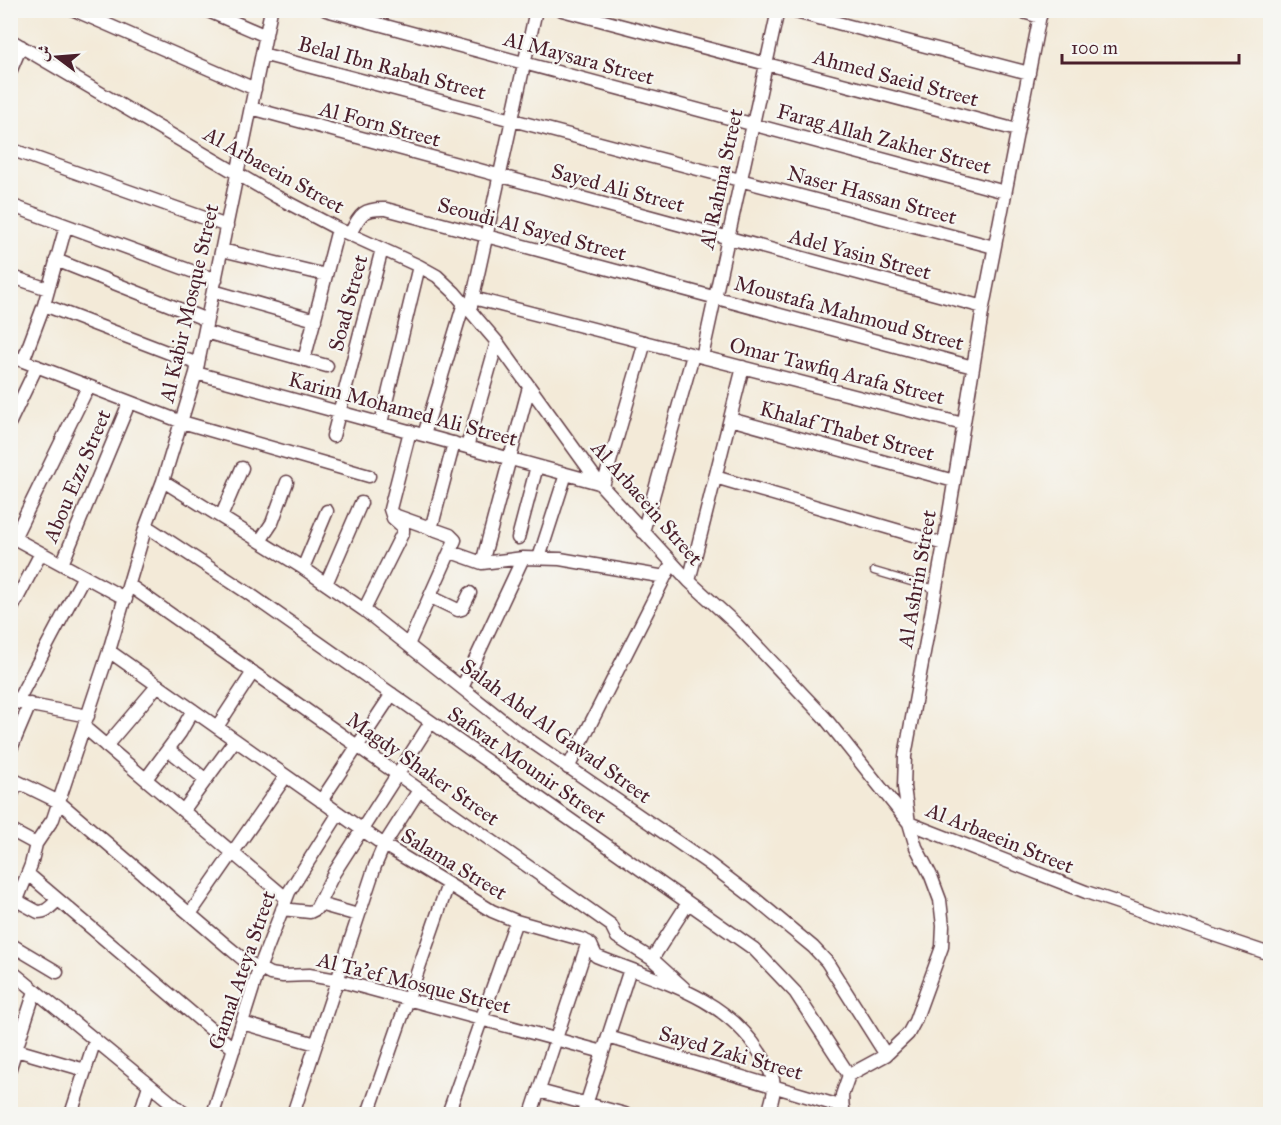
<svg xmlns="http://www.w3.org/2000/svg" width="1281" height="1125" font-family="'IM FELL Great Primer',Amiri,serif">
<rect width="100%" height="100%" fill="#f6f6f2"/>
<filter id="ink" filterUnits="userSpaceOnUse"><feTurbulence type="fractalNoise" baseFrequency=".0167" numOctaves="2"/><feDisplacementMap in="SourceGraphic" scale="12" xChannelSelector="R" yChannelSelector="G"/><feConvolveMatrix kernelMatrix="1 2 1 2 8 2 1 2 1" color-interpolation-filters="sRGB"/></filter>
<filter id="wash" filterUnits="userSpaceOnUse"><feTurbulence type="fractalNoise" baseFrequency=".008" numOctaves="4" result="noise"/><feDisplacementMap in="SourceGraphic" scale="24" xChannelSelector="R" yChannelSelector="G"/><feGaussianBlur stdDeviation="1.35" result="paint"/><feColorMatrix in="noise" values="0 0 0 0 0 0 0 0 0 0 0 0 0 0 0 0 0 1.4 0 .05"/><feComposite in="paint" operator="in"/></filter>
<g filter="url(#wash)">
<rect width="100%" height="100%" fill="#f3ead8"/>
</g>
<g filter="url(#ink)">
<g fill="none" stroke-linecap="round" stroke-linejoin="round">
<defs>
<path id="lane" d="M 874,571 L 935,589"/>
<path id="street" d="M 74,10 L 255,89
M 206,10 L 266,36
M 326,10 L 1005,192
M 562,10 L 1017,130
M 788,10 L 1029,73
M 1017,10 L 1040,17
M 10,40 L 277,197 L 338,229 L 419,266 L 437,276 L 454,292 L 497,342 L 599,483 L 689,581 L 736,624 L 825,718 L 909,823 L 1086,892 L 1270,954
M 262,54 L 994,247
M 10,72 L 21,46
M 251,108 L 983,307
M 10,149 L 227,226
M 10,205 L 216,280
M 350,234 C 360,215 362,208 386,209 L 973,367
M 222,250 L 326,275
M 56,260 L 207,320
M 10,276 L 48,289
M 213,291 L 315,320
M 473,298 L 963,424
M 44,305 L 198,364
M 471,306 L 536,10
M 205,332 L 327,366
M 10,356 L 182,422 L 369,476
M 702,357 L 778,10
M 304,360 L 338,229
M 23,361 L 44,305 L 66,226
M 196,373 L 599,483
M 730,419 L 954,481
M 10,422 L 37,366
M 381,423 L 419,266
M 424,435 L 464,303
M 333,436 L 382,249
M 467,447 L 497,342
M 715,477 L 944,544
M 163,481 L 303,568 L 364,610 L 516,731 L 708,863 L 754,898 L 813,947 L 827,962 L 886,1055
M 603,486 L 645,342
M 394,515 L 450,535 L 455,540 L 408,645
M 221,517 L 242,468
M 146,526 L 248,593 L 754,949 L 795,992 L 849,1075
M 431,529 L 454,443
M 643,532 L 693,355
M 10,536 L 126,599
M 14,538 L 88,387
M 518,538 L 537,466
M 260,541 L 272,523 L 287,482
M 451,552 L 482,563 L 523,558 L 560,559 L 665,577
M 539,558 L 566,474
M 482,563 L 529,387
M 62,564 L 129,403
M 303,568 L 327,511
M 689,581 L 743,367
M 326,584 L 361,503
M 129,585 L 611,925 L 617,937 L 652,959 L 684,988
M 431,597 L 458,610 L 462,609 L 470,593
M 364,610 L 403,532 L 403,527 L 393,518 L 390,509 L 410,431
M 10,612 L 41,553
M 109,651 L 384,845 L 448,884 L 492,911 L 516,921 L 584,940 L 591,945 L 596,956 C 657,981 723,994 760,1053 C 766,1062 774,1077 774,1087 C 774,1096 770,1106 768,1114
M 462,688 L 523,558
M 10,701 L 88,716
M 17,702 L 84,576
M 84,727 L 286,898
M 217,727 L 253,672
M 106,746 L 158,685
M 169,750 L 206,780
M 10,751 L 30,704
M 568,768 L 672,563
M 10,778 L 59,802 L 227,946 L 244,960 L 270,974 L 283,976 L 309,975 L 337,980 L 603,1052
M 146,779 L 180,733 L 193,710
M 10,798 L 18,782
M 321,801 L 392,694
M 183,811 L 235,740
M 10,830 L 36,844
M 28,874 L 234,1049
M 12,898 L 38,912 C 47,912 51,906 58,900
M 17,900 L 31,865 L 36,844 L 53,819 L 109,651 L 146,526 L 163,481 L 196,373 L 271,10
M 319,904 L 358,915
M 282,909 L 310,912 L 316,909 L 334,873 L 431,722
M 190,914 L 286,776
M 10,944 L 57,972
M 652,959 L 688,903
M 10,970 L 185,1114
M 242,1023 L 316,1044
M 608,1037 L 843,1107 L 841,1112
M 16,1050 L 85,1070
M 10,1068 L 35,991
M 539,1091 L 625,1114
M 71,1114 L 95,1040
M 140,1114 L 149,1085
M 213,1114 L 259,969 L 289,892 L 339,813
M 293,1114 L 375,866 L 384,845 L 419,790
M 368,1114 L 448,884
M 448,1114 L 516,921
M 531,1114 L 588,942
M 583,1114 L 630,969
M 843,1114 L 842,1095 L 849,1075 L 886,1055 L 908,1034 L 915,1021 L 942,947 L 943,926 L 940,900 L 931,876 L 916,847 L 909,823 L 904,787 L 905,756 L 944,544 L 983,307 L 1041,10"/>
</defs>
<use href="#lane" stroke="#633d45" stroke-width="9"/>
<use href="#street" stroke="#633d45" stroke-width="15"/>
<use href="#lane" stroke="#fff" stroke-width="6"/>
<use href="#street" stroke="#fff" stroke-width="12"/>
</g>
</g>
<g text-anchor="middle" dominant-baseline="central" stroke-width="4.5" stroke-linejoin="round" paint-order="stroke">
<g font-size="21" fill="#4a1f2b" stroke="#f6f6f2">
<text transform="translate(579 58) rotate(15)">Al Maysara Street</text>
<text transform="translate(392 68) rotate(15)">Belal Ibn Rabah Street</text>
<text transform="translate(896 78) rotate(15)">Ahmed Saeid Street</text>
<text transform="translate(380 124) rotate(15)">Al Forn Street</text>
<text transform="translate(884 139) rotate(15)">Farag Allah Zakher Street</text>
<text transform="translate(274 170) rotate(29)">Al Arbaeein Street</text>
<text transform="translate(721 179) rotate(-78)">Al Rahma Street</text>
<text transform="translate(618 188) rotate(15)">Sayed Ali Street</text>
<text transform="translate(872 195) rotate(15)">Naser Hassan Street</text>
<text transform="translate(532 229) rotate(15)">Seoudi Al Sayed Street</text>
<text transform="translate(860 254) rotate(15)">Adel Yasin Street</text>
<text transform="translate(189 303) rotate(-77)">Al Kabir Mosque Street</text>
<text transform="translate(348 303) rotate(-75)">Soad Street</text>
<text transform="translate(849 313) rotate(15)">Moustafa Mahmoud Street</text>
<text transform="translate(837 371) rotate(14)">Omar Tawfiq Arafa Street</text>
<text transform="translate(403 409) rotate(15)">Karim Mohamed Ali Street</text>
<text transform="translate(847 431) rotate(15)">Khalaf Thabet Street</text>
<text transform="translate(77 476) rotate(-67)">Abou Ezz Street</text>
<text transform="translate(647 503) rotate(49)">Al Arbaeein Street</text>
<text transform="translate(917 579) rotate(-80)">Al Ashrin Street</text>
<text transform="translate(556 731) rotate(36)">Salah Abd Al Gawad Street</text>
<text transform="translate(527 765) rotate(35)">Safwat Mounir Street</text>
<text transform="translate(423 769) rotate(35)">Magdy Shaker Street</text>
<text transform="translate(1000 838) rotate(22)">Al Arbaeein Street</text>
<text transform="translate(454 864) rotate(31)">Salama Street</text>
<text transform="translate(242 970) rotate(-71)">Gamal Ateya Street</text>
<text transform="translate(414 983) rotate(14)">Al Ta'ef Mosque Street</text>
<text transform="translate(731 1053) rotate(16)">Sayed Zaki Street</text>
</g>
</g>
<rect width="1281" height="1125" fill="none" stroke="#f6f6f2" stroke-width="36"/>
<g transform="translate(57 57) rotate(286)" stroke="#f6f6f2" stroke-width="4.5" paint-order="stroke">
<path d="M0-4.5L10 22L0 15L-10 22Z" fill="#4a1f2b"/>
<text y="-9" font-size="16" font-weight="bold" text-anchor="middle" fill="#4a1f2b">ش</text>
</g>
<path d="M1062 54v9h177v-9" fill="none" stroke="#4a1f2b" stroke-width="3"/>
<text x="1071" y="54" font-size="18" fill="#4a1f2b" stroke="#f6f6f2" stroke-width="4.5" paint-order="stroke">100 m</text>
</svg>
